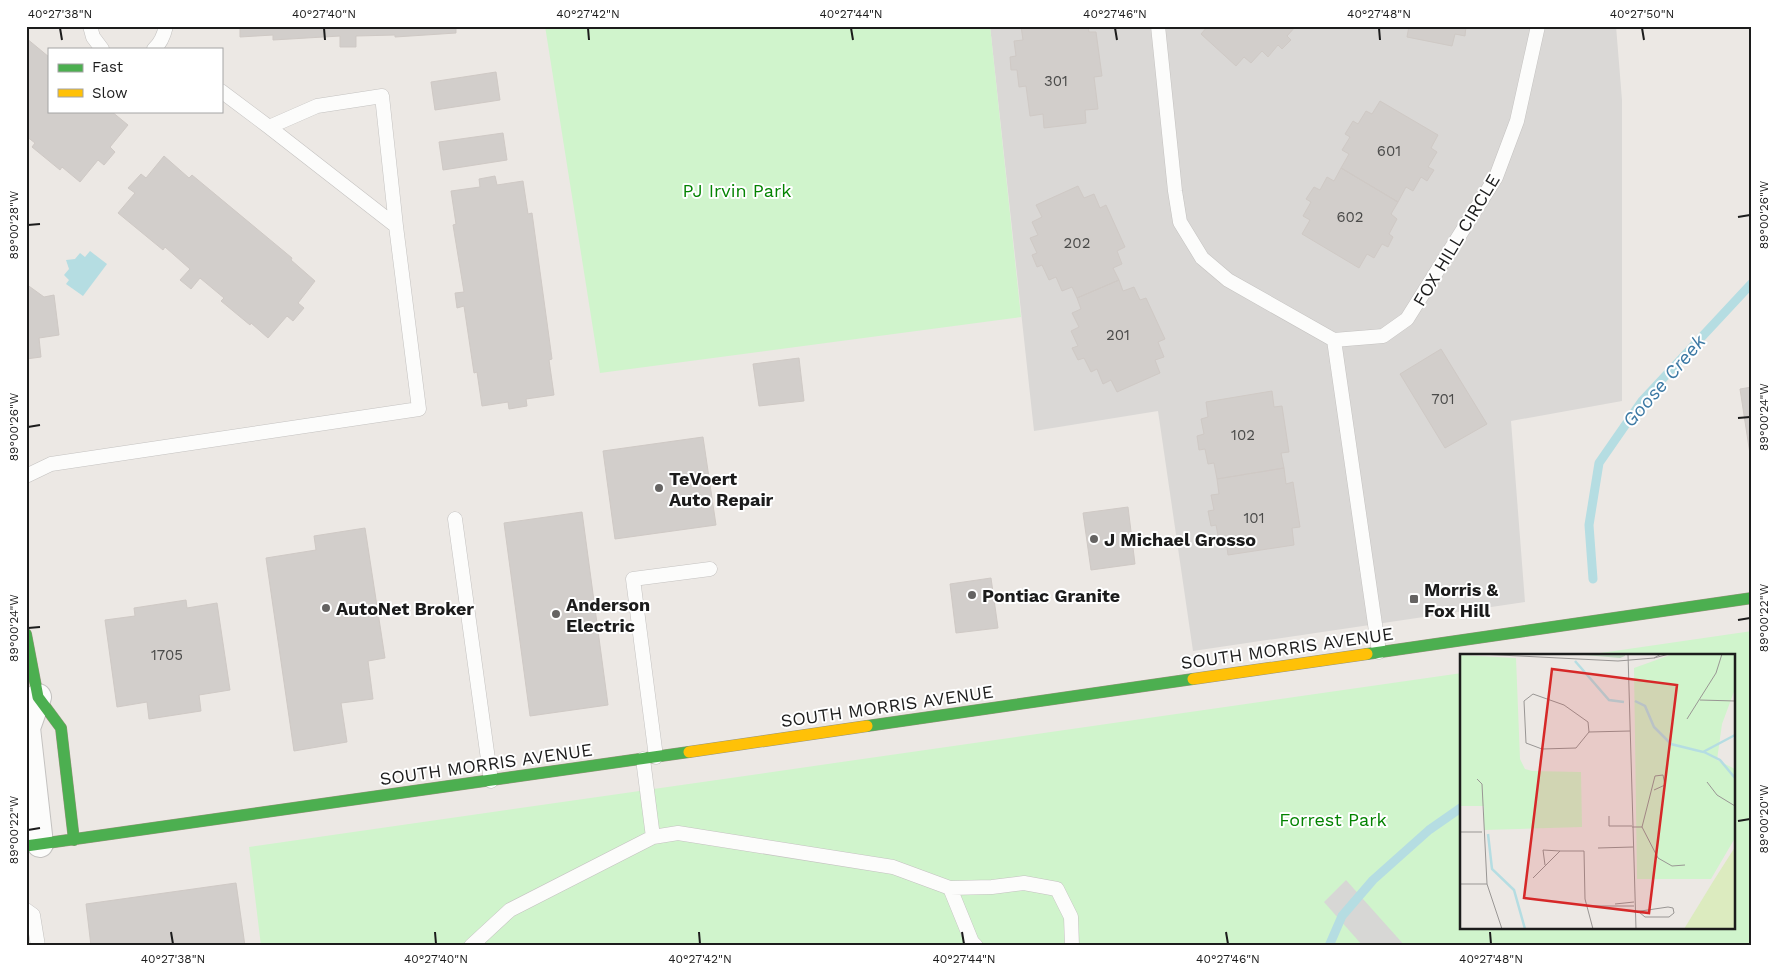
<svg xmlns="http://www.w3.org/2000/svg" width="1778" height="972" font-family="'Work Sans',sans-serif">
<rect width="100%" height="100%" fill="#ece8e4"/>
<path fill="#dad8d6" d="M 990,26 L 1616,26 L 1622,100 L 1622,401 L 1511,421 L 1525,602 L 1193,651 L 1158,411 L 1034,431 Z"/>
<path fill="#d0f4cc" d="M 545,26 L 990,26 L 1021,317 L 600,373 Z
M 1752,631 L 1752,946 L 261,946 L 249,847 L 1462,673 L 1462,928 L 1734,928 L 1734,656 L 1580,656 Z"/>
<path fill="#b5dde2" d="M 90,251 L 107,264 L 83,296 L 66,284 L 69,280 L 64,275 L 69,269 L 66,260 L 75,259 L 80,253 L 85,257 Z"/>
<path fill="#d7d7d5" d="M 1346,880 L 1405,946 L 1363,946 L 1324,902 Z"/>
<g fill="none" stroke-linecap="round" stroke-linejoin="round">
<path stroke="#b5dde2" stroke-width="9" d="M 1593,579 L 1589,525 L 1599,463 L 1642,401 L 1752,283
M 1329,946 L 1342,916 L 1373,880 L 1429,830 L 1462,807"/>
</g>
<path fill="#d2cecb" stroke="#cfc9c5" d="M 240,26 L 456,26 L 456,33 L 395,37 L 395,35 L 356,36 L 356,47 L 340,47 L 340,36 L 273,40 L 273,35 L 240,37 Z
M 1021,26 L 1088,26 L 1089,32 L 1096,32 L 1102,76 L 1094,77 L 1098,109 L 1085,110 L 1086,123 L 1044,128 L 1043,114 L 1030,116 L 1026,86 L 1019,87 L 1017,70 L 1011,70 L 1010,57 L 1016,56 L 1014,41 L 1023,40 Z
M 1208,26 L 1296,26 L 1287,36 L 1291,40 L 1282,49 L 1278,45 L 1268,57 L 1262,51 L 1251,63 L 1244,57 L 1236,66 L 1201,34 Z
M 1409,26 L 1466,26 L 1465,36 L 1455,34 L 1452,46 L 1407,37 Z
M 26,38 L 49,57 L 49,111 L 111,111 L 128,125 L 110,147 L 115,152 L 104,165 L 98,160 L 80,182 L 62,167 L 60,170 L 32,147 L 35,143 L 26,136 Z
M 496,72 L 500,100 L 435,110 L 431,82 Z
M 1380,101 L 1438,135 L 1431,148 L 1437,152 L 1428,167 L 1434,170 L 1427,181 L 1421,177 L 1413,191 L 1406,187 L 1398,202 L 1341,168 L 1349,154 L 1342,150 L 1350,137 L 1345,134 L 1353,121 L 1358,124 L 1366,111 L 1372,114 Z
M 503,133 L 507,160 L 443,170 L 439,142 Z
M 164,156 L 189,178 L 192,175 L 292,258 L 291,260 L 315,281 L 298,303 L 304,308 L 293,321 L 287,316 L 268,338 L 251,323 L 250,325 L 221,301 L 224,298 L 200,278 L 191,289 L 180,280 L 190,269 L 165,247 L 163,250 L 118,213 L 135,193 L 128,188 L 141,174 L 146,178 Z
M 1341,168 L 1398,202 L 1391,214 L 1397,219 L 1389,234 L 1393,237 L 1388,247 L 1382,244 L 1374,258 L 1367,254 L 1359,268 L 1302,234 L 1310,220 L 1303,216 L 1311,202 L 1306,199 L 1314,187 L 1320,190 L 1327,177 L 1334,181 Z
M 495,176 L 497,185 L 523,181 L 528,214 L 532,213 L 552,359 L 549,360 L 554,395 L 526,399 L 527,406 L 509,409 L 508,402 L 482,406 L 477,372 L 474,373 L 464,306 L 457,308 L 455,293 L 464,292 L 453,225 L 456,224 L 451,191 L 480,187 L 479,179 Z
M 1078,186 L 1084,198 L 1094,194 L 1100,208 L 1106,205 L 1125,247 L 1117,251 L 1122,264 L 1113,268 L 1119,280 L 1077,298 L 1072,287 L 1062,291 L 1056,277 L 1049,280 L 1042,265 L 1037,267 L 1032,255 L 1037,253 L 1030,238 L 1038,235 L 1032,222 L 1042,217 L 1036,205 Z
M 1119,280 L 1123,291 L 1134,287 L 1140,300 L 1146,298 L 1165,339 L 1158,342 L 1164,357 L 1155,360 L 1160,373 L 1117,392 L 1111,380 L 1103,384 L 1097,369 L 1091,372 L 1084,358 L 1078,360 L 1072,348 L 1078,346 L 1071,331 L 1079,327 L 1072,313 L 1081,309 L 1077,298 Z
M 26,284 L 44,297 L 54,295 L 59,335 L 39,338 L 41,357 L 26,359 Z
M 1441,349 L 1487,424 L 1445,448 L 1400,374 Z
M 799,358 L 804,401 L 759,406 L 753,364 Z
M 1752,387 L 1752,467 L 1740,389 Z
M 1272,391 L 1274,407 L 1282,406 L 1289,452 L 1281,453 L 1284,468 L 1217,479 L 1214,463 L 1208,464 L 1205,449 L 1199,450 L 1197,436 L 1204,434 L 1201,419 L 1208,417 L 1206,402 Z
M 703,437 L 716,525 L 615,539 L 603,451 Z
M 1284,468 L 1286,484 L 1293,482 L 1300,527 L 1292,528 L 1294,545 L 1228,555 L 1226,540 L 1219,541 L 1216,525 L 1211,526 L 1208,511 L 1214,510 L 1211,495 L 1219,494 L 1217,479 Z
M 1128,507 L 1135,564 L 1091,570 L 1083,513 Z
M 582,512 L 608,705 L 530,716 L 504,523 Z
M 365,528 L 385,658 L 368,661 L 373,699 L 341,703 L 347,742 L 294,751 L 266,558 L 316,550 L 314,536 Z
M 991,578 L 998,628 L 956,633 L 950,584 Z
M 186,600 L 187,608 L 217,603 L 230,690 L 199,695 L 201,711 L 149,719 L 147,702 L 117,707 L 105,620 L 135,616 L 134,608 Z
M 236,883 L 245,946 L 91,946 L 86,904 Z"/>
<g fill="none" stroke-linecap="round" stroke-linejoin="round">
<defs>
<path id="lane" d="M 90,26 L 93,37 L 102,49
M 1158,26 L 1175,191 L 1180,222 L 1202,258 L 1228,280 L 1334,340 L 1383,336 L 1407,319 L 1496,177 L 1517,121 L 1538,26
M 154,49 C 161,43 164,35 166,26
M 269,127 L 317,106 L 382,96 L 396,226
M 1334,340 L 1379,652
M 26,476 L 51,464 L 419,409 L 396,226 L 269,127 L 221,91
M 455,519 L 491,781
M 656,757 L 633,579 L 710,569
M 653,837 L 678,833 L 893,867 L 950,888 L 992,887 L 1024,883 L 1057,889 L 1071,917 L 1072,946
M 950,888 L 972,942 L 976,946
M 26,910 L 33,915 L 38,946
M 471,946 L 510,910 L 653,837 L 643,759"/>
<path id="street" d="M 38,697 L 27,728 L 40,844"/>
<path id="fast" d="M 26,634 L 38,697 L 61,728 L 74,840
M 1367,654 L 1752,598
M 867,726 L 1193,679
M 26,846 L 689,752"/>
<path id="slow" d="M 1193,679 L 1367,654
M 689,752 L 867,726"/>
</defs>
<use href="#lane" stroke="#c4c2c0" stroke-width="15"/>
<use href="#street" stroke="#c4c2c0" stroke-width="28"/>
<use href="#fast" stroke="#96947c" stroke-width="12"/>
<use href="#slow" stroke="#96947c" stroke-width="12"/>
<use href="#lane" stroke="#fcfcfb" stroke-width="14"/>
<use href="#street" stroke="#fcfcfb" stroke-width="26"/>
<use href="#fast" stroke="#4caf50" stroke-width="11"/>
<use href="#slow" stroke="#ffc107" stroke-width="11"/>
</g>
<path fill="none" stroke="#1c1c1c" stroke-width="2" d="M 60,28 L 62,40M 324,28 L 325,40M 588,28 L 589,40M 851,28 L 853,40M 1115,28 L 1117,40M 1379,28 L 1380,40M 1642,28 L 1644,40M 1738,217 L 1750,215M 28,225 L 40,224M 1738,418 L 1750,417M 28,427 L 40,425M 1738,620 L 1750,618M 28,628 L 40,627M 1738,821 L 1750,819M 28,830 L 40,828M 171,932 L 173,944M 435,932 L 436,944M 699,932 L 700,944M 962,932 L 964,944M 1226,932 L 1228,944M 1490,932 L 1491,944"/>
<g fill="#656362" stroke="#fff" stroke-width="2">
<circle cx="659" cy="488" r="5"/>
<circle cx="1094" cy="539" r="5"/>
<circle cx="972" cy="595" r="5"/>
<rect x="1409" y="594" width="10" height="10" rx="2.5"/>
<circle cx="326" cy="608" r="5"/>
<circle cx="556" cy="614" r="5"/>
</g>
<g text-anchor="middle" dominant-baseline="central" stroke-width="4" stroke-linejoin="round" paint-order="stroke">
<g font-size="15" fill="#4a4a49">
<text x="1056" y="81">301</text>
<text x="1389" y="151">601</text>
<text x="1350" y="217">602</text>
<text x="1077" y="243">202</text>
<text x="1118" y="335">201</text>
<text x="1443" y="399">701</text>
<text x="1243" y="435">102</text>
<text x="1254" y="518">101</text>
<text x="167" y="655">1705</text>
</g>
<g font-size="18" fill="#038301" stroke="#fff">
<text x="737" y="190">PJ Irvin Park</text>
<text x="1333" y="819">Forrest Park</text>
</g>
<g font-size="18" fill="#1c1c1c" stroke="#fff">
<text transform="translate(1456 240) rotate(-59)">FOX HILL CIRCLE</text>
<text transform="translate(1287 648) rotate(-8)">SOUTH MORRIS AVENUE</text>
<text transform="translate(887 706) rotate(-8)">SOUTH MORRIS AVENUE</text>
<text transform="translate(486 764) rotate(-8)">SOUTH MORRIS AVENUE</text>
</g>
<g font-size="18" font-weight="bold" fill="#1c1c1c" stroke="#fff" text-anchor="start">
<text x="669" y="478">TeVoert<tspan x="669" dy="21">Auto Repair</tspan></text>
<text x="1104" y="539">J Michael Grosso</text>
<text x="1424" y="589">Morris &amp;<tspan x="1424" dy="21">Fox Hill</tspan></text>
<text x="982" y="595">Pontiac Granite</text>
<text x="566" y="604">Anderson<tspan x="566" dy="21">Electric</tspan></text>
<text x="336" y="608">AutoNet Broker</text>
</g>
<g font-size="19" font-style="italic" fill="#3c79a4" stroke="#fff">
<text transform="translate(1664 381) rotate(-49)">Goose Creek</text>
</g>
</g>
<g transform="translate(1460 654)">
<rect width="275" height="275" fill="#ece8e4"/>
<path d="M 275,193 L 275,275 L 224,275 L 254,226 Z" fill="#dcebbf"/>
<path d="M 113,0 L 165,0 L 165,2 L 160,4 Z" fill="#c2d8c0"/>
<path d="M 213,0 L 275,0 L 275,35 L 262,70 L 257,106 L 275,115 L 275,184 L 251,225 L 177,225 L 174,14 ZM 0,1 L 56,4 L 60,105 L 65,115 L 72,117 L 121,118 L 122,173 L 24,176 L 24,152 L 0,152 Z" fill="#d0f4cc"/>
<path fill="none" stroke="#b5dde2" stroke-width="2.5" d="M 115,7 L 149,46 L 164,48M 175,47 L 185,52 L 194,73 L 211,90 L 243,98 L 275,81M 244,98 L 260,106 L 275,124M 28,180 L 32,215 L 54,236 L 65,275"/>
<path fill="none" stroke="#999694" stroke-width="1" d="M 20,0 L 158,7 L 194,4M 168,0 L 176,275M 201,0 L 194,4 L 209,0M 73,40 L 104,51 L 128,68 L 129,78 L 116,94 L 82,95 L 66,89 L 64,47 ZM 240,46 L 275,47M 227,65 L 256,19 L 262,0M 129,78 L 170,77M 17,125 L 22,130 L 27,230 L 42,275M 247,128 L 257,141 L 275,152M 149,162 L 149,172 L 172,172M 172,173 L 182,173 L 198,204 L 212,212 L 225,211M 182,173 L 195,122 L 203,121 L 205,131 L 194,136M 0,178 L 22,178M 138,194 L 173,193M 85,211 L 83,196 L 100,197M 73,224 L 100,197 L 124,197 L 125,245 L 133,275M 0,230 L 27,230M 155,250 L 174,248M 127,252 L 174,252M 174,258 L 208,253 L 213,254 L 214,259 L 209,263 L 185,263 L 179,258"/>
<path fill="#d62828" fill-opacity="0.15" stroke="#d62828" stroke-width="2.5" d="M 92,15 L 217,31 L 189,259 L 64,244 Z"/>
<rect width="275" height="275" fill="none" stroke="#1c1c1c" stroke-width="2.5"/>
</g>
<rect width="1778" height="972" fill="none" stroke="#ffffff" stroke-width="55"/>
<rect x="48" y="48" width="175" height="65" fill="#ffffff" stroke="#a4a4a4"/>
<rect x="58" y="64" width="25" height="8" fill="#4caf50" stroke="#a4a4a4"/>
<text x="92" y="72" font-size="15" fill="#1c1c1c">Fast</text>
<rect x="58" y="89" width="25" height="8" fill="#ffc107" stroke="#a4a4a4"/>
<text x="92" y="98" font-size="15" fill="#1c1c1c">Slow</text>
<rect x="28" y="28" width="1722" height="916" fill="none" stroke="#1c1c1c" stroke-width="2"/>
<g font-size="12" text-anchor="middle" fill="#1c1c1c">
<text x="60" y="18">40°27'38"N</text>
<text x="324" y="18">40°27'40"N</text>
<text x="588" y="18">40°27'42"N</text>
<text x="851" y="18">40°27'44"N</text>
<text x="1115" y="18">40°27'46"N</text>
<text x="1379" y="18">40°27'48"N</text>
<text x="1642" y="18">40°27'50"N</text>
<text transform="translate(1764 215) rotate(-90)" y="4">89°00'26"W</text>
<text transform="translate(14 225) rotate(-90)" y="4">89°00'28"W</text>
<text transform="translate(1764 417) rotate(-90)" y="4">89°00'24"W</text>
<text transform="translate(14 427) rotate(-90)" y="4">89°00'26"W</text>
<text transform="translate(1764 618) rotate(-90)" y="4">89°00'22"W</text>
<text transform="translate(14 628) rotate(-90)" y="4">89°00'24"W</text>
<text transform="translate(1764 819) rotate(-90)" y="4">89°00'20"W</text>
<text transform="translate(14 830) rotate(-90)" y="4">89°00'22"W</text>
<text x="173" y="963">40°27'38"N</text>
<text x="436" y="963">40°27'40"N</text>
<text x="700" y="963">40°27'42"N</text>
<text x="964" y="963">40°27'44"N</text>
<text x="1228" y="963">40°27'46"N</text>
<text x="1491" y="963">40°27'48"N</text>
</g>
</svg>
